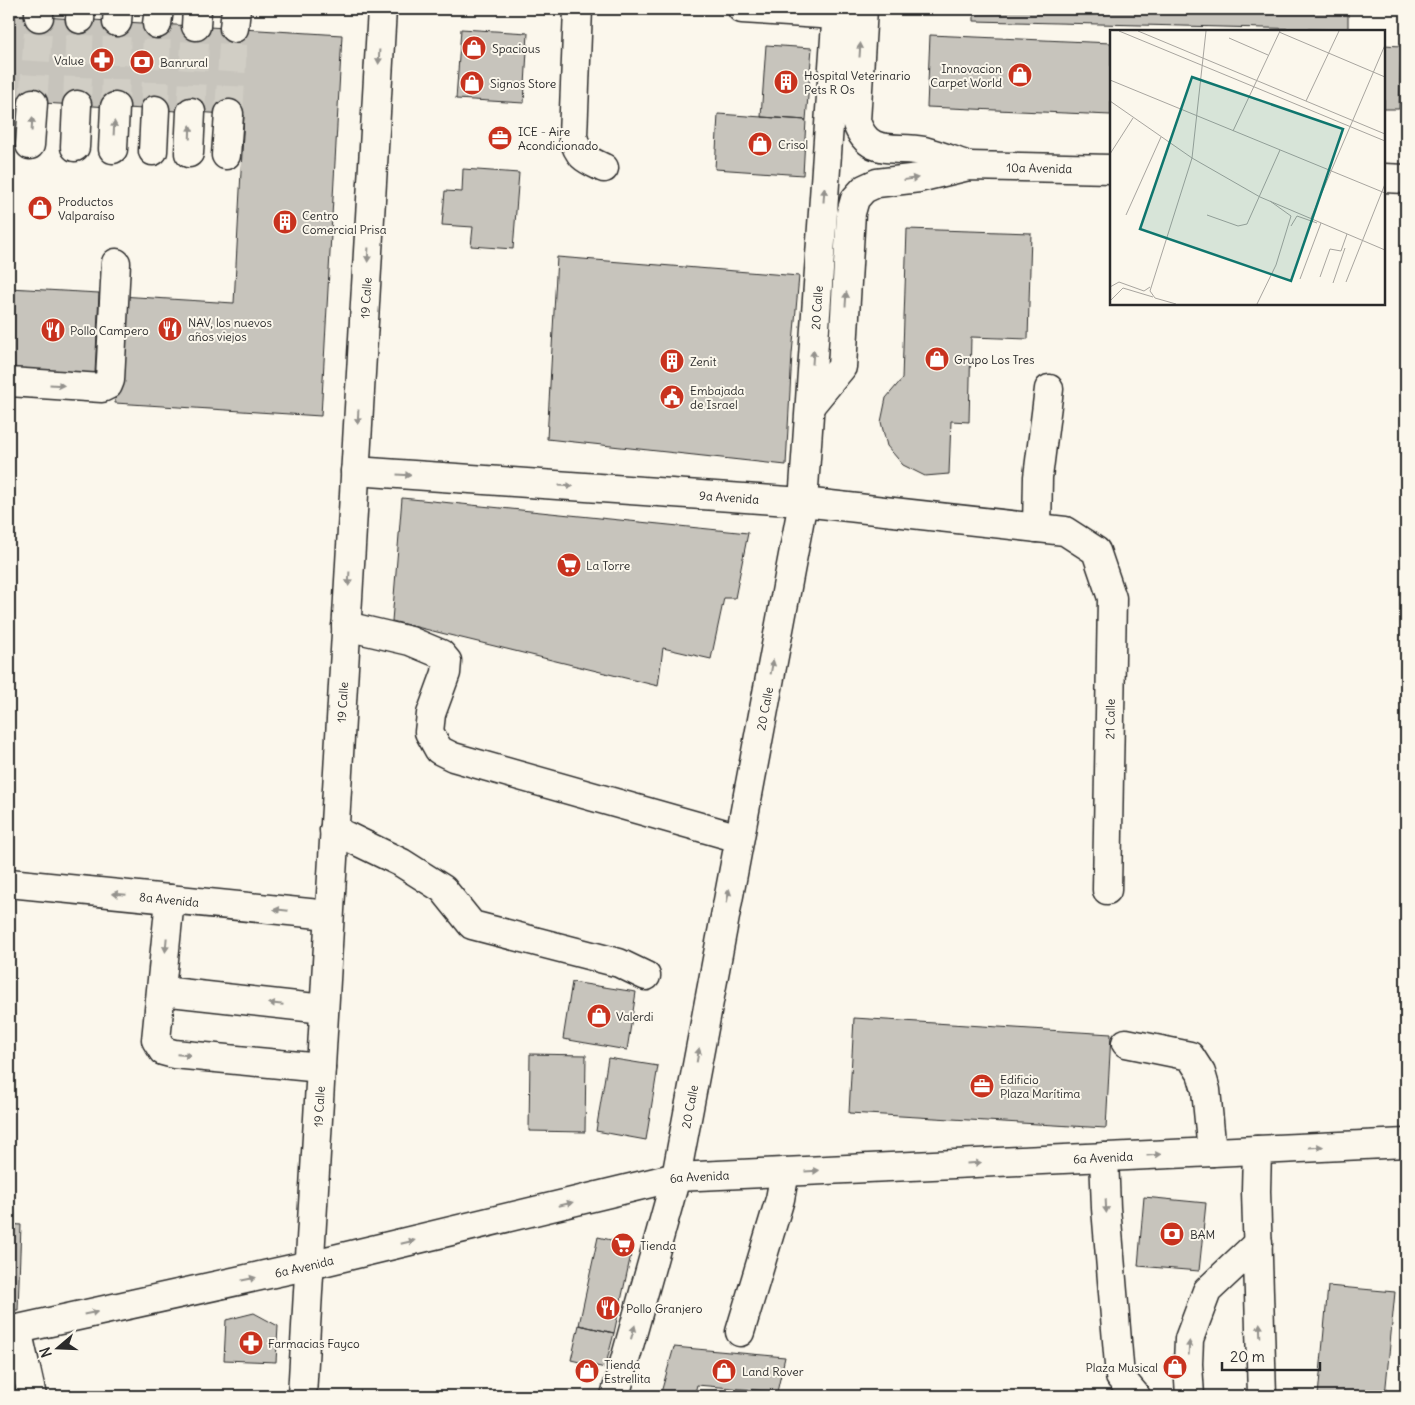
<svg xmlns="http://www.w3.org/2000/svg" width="1415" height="1405" font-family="Delius,sans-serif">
<rect width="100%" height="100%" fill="#fbf7ec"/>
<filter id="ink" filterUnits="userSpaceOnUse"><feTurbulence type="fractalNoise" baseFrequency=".02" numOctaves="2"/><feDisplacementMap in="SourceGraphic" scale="10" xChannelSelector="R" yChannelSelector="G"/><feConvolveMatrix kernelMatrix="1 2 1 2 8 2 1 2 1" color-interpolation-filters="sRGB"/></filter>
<g filter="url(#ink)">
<path fill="#c7c4bc" stroke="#2b2b2b" d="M 974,9 L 1348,9 L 1348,30 L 974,21 Z
M 9,15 L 342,35 L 321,416 L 115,403 L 120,296 L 234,303 L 244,115 L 9,101 Z
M 461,29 L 528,33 L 524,103 L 456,99 Z
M 930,35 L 1111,43 L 1111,115 L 927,107 Z
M 766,45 L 812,48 L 806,120 L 761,117 Z
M 1384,45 L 1401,46 L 1399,109 L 1384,109 Z
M 718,114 L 806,120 L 803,175 L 715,169 Z
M 463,169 L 519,173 L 513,249 L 471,246 L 473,227 L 442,225 L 445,191 L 462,192 Z
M 907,229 L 1031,233 L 1028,339 L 971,337 L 969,422 L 951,421 L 949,474 L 925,476 L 903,465 L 887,446 L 881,422 L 886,398 L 902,379 Z
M 557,257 L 799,276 L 792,354 L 786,465 L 547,439 Z
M 9,288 L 99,293 L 95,373 L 9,368 Z
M 402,498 L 748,533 L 735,598 L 724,598 L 711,659 L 663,648 L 658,686 L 392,621 Z
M 572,982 L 636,992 L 627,1050 L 563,1039 Z
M 854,1018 L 1111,1034 L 1106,1128 L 849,1113 Z
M 530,1054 L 586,1055 L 585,1132 L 529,1131 Z
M 608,1058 L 658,1066 L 646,1140 L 596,1131 Z
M 1144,1197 L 1206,1203 L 1199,1271 L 1138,1266 Z
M 9,1224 L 21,1225 L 18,1310 L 9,1310 Z
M 598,1237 L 633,1245 L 614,1333 L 579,1325 Z
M 1328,1286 L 1395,1292 L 1385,1396 L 1318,1396 Z
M 254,1313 L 278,1326 L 276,1362 L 224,1360 L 226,1320 Z
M 579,1325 L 614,1333 L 605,1368 L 571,1360 Z
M 674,1347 L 785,1357 L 777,1392 L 697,1385 L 694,1396 L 660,1396 Z"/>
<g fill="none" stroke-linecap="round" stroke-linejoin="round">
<path stroke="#d1cec5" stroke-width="28" stroke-dasharray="28 14" stroke-linecap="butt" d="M 33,103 L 39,17
M 77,105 L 80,19
M 115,107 L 117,22
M 155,110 L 157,24
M 191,112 L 196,26
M 229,114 L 234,28"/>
<defs>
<g id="minor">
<path d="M 578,9 L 573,136 C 578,157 585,159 604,168"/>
<path d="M 742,9 L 836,15"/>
<path d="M 863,9 L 856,121 C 868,158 894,145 924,151 C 939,155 954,161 969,166"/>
<path d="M 39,17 L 39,9"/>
<path d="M 80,19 L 81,9"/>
<path d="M 117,22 L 118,9"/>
<path d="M 157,24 L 159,9"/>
<path d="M 196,26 L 197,9"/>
<path d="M 234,28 L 236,9"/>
<path d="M 30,145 L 33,103"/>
<path d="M 75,147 L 77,105"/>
<path d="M 113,149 L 115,107"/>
<path d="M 153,151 L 155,110"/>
<path d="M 189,153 L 191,112"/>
<path d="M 226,155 L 229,114"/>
<path d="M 1384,178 L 1406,179"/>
<path d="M 9,382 L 102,388 L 108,385 L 110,380 L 116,263"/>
<path id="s1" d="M 810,406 L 842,367 L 851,213 L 855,199 L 864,189 L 877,183 L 919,178 L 969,166 L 1111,169"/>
<path id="s2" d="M 355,471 L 803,502 L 1065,531 L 1096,551 L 1112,598 L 1107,890"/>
<path d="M 1037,528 L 1038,477 L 1049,389"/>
<path d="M 346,626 L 410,641 L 441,654 L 447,661 L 446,673 L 431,714 L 429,732 L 439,750 L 453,757 L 739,838"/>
<path d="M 334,830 L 402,863 L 443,889 L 472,925 L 619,963 L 646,976"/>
<path id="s3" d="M 9,883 L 329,915"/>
<path d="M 170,899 L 156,1040 L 163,1051 L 174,1054 L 321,1068"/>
<path d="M 162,991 L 324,1009"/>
<path d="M 1126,1043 L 1190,1056 L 1201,1073 L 1206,1090 L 1212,1152"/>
<path d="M 1257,1150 L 1256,1191 L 1262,1396"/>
<path d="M 1104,1157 L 1106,1208 L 1120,1377 L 1136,1396"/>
<path d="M 17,1329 L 32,1396"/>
<path id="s4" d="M 9,1331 L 310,1265 L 676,1177 L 1406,1143"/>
<path d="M 740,1332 L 780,1199 L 785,1172"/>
<path id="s5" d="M 302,1396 L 382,9"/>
<path id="s6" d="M 615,1396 L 676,1177 L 803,502 L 837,9"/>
<path d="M 1190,1396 L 1188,1364 L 1189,1339 L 1207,1291 L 1258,1243"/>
</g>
</defs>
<use href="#minor" stroke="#2b2b2b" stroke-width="31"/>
<use href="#minor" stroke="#fbf7ec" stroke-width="28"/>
</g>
<defs><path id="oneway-solid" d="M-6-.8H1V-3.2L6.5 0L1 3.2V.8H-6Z" transform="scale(1.25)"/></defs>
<g fill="#93918c">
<use href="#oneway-solid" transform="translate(860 50) rotate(-86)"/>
<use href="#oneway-solid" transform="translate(379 57) rotate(93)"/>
<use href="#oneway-solid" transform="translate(32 124) rotate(-87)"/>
<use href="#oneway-solid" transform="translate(114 128) rotate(-87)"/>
<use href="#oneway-solid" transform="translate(190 132) rotate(-88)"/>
<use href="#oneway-solid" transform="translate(911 179) rotate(-8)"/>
<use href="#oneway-solid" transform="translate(824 195) rotate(-86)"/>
<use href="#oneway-solid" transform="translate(368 255) rotate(93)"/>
<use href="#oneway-solid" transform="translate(846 299) rotate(-86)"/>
<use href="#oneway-solid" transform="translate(813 357) rotate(-86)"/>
<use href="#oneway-solid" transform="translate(57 385) rotate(4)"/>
<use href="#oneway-solid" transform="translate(358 417) rotate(93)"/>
<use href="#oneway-solid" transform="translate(404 475) rotate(4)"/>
<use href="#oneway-solid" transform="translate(566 486) rotate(4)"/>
<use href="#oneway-solid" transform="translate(349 579) rotate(93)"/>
<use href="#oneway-solid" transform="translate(772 667) rotate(-79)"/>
<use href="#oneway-solid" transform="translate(119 894) rotate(-175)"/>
<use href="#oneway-solid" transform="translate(728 896) rotate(-79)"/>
<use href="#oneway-solid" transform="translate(281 910) rotate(-174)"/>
<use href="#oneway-solid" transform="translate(166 945) rotate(95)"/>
<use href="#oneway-solid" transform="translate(276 1004) rotate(-174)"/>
<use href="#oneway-solid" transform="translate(184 1055) rotate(5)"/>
<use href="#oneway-solid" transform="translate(698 1055) rotate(-80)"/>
<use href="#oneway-solid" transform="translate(1316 1147) rotate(-3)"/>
<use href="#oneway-solid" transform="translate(1154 1155) rotate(-3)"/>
<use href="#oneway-solid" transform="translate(974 1163) rotate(-3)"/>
<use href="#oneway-solid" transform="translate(812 1171) rotate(-3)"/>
<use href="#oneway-solid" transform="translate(566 1204) rotate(-14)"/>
<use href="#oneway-solid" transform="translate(1106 1206) rotate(87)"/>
<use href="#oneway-solid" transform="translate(408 1242) rotate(-14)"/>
<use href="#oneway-solid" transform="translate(249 1279) rotate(-12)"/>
<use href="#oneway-solid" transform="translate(91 1313) rotate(-12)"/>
<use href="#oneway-solid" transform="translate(1260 1330) rotate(-92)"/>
<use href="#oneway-solid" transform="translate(633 1332) rotate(-74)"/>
<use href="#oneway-solid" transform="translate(1189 1348) rotate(-87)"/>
</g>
</g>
<defs>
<symbol id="shop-disc" viewBox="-11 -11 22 22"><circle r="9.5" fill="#c8321e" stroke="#fbf7ec"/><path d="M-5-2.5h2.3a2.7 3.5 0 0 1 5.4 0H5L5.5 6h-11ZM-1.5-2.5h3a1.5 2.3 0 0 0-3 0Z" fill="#fff"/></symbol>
<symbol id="pharmacy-disc" viewBox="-11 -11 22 22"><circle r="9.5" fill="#c8321e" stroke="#fbf7ec"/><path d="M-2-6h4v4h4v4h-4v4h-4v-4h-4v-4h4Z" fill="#fff"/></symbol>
<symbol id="bank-disc" viewBox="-11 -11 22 22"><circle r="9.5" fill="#c8321e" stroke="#fbf7ec"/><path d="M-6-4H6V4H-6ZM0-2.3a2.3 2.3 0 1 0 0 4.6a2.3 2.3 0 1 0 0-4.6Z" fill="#fff"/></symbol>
<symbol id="building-disc" viewBox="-11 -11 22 22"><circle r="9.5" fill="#c8321e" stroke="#fbf7ec"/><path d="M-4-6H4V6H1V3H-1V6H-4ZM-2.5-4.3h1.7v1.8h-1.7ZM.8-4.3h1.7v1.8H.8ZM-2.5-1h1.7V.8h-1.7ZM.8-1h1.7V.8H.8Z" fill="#fff"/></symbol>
<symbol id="office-disc" viewBox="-11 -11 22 22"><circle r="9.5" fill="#c8321e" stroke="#fbf7ec"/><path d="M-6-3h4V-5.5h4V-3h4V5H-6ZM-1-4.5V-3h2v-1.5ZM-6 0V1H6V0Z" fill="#fff"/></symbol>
<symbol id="restaurant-disc" viewBox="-11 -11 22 22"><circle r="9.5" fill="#c8321e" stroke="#fbf7ec"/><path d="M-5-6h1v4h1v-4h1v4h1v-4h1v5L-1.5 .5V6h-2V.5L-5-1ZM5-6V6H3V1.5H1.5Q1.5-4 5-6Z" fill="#fff"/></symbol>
<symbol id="civic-disc" viewBox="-11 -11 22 22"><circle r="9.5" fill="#c8321e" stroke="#fbf7ec"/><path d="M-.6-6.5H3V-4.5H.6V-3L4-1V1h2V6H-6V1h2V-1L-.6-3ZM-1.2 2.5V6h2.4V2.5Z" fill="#fff"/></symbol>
<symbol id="supermarket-disc" viewBox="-11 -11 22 22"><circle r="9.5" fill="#c8321e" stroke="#fbf7ec"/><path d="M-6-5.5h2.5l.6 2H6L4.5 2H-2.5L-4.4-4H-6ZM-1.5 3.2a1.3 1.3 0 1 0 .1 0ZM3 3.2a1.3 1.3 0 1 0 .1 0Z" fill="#fff"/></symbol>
</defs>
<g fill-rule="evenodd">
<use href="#shop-disc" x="460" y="34" width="28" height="28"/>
<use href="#pharmacy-disc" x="88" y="46" width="28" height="28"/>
<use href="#bank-disc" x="128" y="48" width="28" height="28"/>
<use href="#shop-disc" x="1006" y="61" width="28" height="28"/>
<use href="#building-disc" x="772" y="68" width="28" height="28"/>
<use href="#shop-disc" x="458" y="69" width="28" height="28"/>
<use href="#office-disc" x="486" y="124" width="28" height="28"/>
<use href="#shop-disc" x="746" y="130" width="28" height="28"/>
<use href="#shop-disc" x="26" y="194" width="28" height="28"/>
<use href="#building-disc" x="271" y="208" width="28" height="28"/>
<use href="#restaurant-disc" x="156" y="315" width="28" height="28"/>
<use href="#restaurant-disc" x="39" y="316" width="28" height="28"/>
<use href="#shop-disc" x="923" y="345" width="28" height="28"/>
<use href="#building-disc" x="658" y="347" width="28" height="28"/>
<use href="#civic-disc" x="658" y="383" width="28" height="28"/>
<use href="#supermarket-disc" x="555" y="551" width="28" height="28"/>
<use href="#shop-disc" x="585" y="1002" width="28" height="28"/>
<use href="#office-disc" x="968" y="1072" width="28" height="28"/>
<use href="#bank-disc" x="1158" y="1220" width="28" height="28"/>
<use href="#supermarket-disc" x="609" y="1231" width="28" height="28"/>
<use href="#restaurant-disc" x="594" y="1294" width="28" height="28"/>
<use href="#pharmacy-disc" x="237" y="1329" width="28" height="28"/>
<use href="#shop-disc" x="1161" y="1353" width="28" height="28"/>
<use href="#shop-disc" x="573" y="1357" width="28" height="28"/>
<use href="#shop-disc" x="710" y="1357" width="28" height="28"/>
</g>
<g text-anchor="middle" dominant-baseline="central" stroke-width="4" stroke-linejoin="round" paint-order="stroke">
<g font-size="12" fill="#2b2b2b" stroke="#fbf7ec" text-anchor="start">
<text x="492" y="48">Spacious</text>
<text x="84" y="60" text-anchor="end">Value</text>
<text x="160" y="62">Banrural</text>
<text x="1002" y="68" text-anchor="end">Innovacion<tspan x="1002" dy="14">Carpet World</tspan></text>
<text x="804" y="75">Hospital Veterinario<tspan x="804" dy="14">Pets R Os</tspan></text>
<text x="490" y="83">Signos Store</text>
<text x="518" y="131">ICE - Aire<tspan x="518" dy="14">Acondicionado</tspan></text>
<text x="778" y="144">Crisol</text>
<text x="58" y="201">Productos<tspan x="58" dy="14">Valparaíso</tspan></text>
<text x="302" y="215">Centro<tspan x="302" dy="14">Comercial Prisa</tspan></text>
<text x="188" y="322">NAV, los nuevos<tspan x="188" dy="14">años viejos</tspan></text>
<text x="70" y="330">Pollo Campero</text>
<text x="954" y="359">Grupo Los Tres</text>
<text x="690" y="361">Zenit</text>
<text x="690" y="390">Embajada<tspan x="690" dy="14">de Israel</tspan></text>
<text x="586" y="565">La Torre</text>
<text x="616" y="1016">Valerdi</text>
<text x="1000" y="1079">Edificio<tspan x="1000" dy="14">Plaza Marítima</tspan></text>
<text x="1190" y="1234">BAM</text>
<text x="640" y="1245">Tienda</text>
<text x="626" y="1308">Pollo Granjero</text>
<text x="268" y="1343">Farmacias Fayco</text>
<text x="604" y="1364">Tienda<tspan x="604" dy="14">Estrellita</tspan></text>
<text x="1158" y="1367" text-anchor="end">Plaza Musical</text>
<text x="742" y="1371">Land Rover</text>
</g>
<g font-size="12" fill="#2b2b2b" stroke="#fbf7ec">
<text stroke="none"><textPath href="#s1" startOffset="411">10a Avenida</textPath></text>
<text stroke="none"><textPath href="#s5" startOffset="1100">19 Calle</textPath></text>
<text stroke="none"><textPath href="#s6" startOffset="1109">20 Calle</textPath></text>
<text stroke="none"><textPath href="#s2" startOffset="375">9a Avenida</textPath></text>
<text stroke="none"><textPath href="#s5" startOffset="695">19 Calle</textPath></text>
<text stroke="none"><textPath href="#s6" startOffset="704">20 Calle</textPath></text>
<text transform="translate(1110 719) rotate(-89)">21 Calle</text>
<text stroke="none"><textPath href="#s3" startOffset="161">8a Avenida</textPath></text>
<text stroke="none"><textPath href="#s6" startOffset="299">20 Calle</textPath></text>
<text stroke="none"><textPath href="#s5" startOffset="290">19 Calle</textPath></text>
<text stroke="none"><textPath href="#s4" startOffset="1112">6a Avenida</textPath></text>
<text stroke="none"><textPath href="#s4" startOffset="708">6a Avenida</textPath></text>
<text stroke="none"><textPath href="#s4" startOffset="302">6a Avenida</textPath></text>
</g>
</g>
<g transform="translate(1110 30)">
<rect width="275" height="275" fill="#fbf7ec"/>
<path fill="none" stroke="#a8a59f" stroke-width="1" d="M 9,1 L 275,111M 28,1 L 275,104M 169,2 L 275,47M 119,8 L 158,25M 0,50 L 275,163M 0,71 L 82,128 L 150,167 L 275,220M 196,71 L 229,1M 123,101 L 170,1M 0,124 L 23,88M 16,185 L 51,107M 97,185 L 128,196 L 137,194 L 170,120M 201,188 L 275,15M 181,196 L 187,186 L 207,193M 210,247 L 220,219 L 231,221 L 237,204M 190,249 L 211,193M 236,252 L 275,154M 223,253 L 235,218M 0,257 L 9,252 L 34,261 L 40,257M 0,271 L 13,258 L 43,267M 66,274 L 45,268 L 40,261 L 82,128 L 96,1M 147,274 L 166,235 L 181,186 L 160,171"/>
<path fill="#0f766e" fill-opacity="0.15" stroke="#0f766e" stroke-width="2.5" d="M 82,47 L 233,99 L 181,251 L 30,199 Z"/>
<rect width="275" height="275" fill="none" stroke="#2b2b2b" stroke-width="2.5"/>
</g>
<rect width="1415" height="1405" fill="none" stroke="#fbf7ec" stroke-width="30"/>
<rect x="15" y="15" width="1385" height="1375" fill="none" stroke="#2b2b2b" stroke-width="2" filter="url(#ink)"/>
<g transform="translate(58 1348) rotate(251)" stroke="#fbf7ec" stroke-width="4" paint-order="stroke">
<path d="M0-4L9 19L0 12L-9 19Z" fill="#2b2b2b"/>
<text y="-8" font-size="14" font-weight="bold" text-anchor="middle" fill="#2b2b2b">N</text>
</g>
<path d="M1222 1362v8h98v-8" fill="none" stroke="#2b2b2b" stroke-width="2.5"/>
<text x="1230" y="1362" font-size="15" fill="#2b2b2b" stroke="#fbf7ec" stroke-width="4" paint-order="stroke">20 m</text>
</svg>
